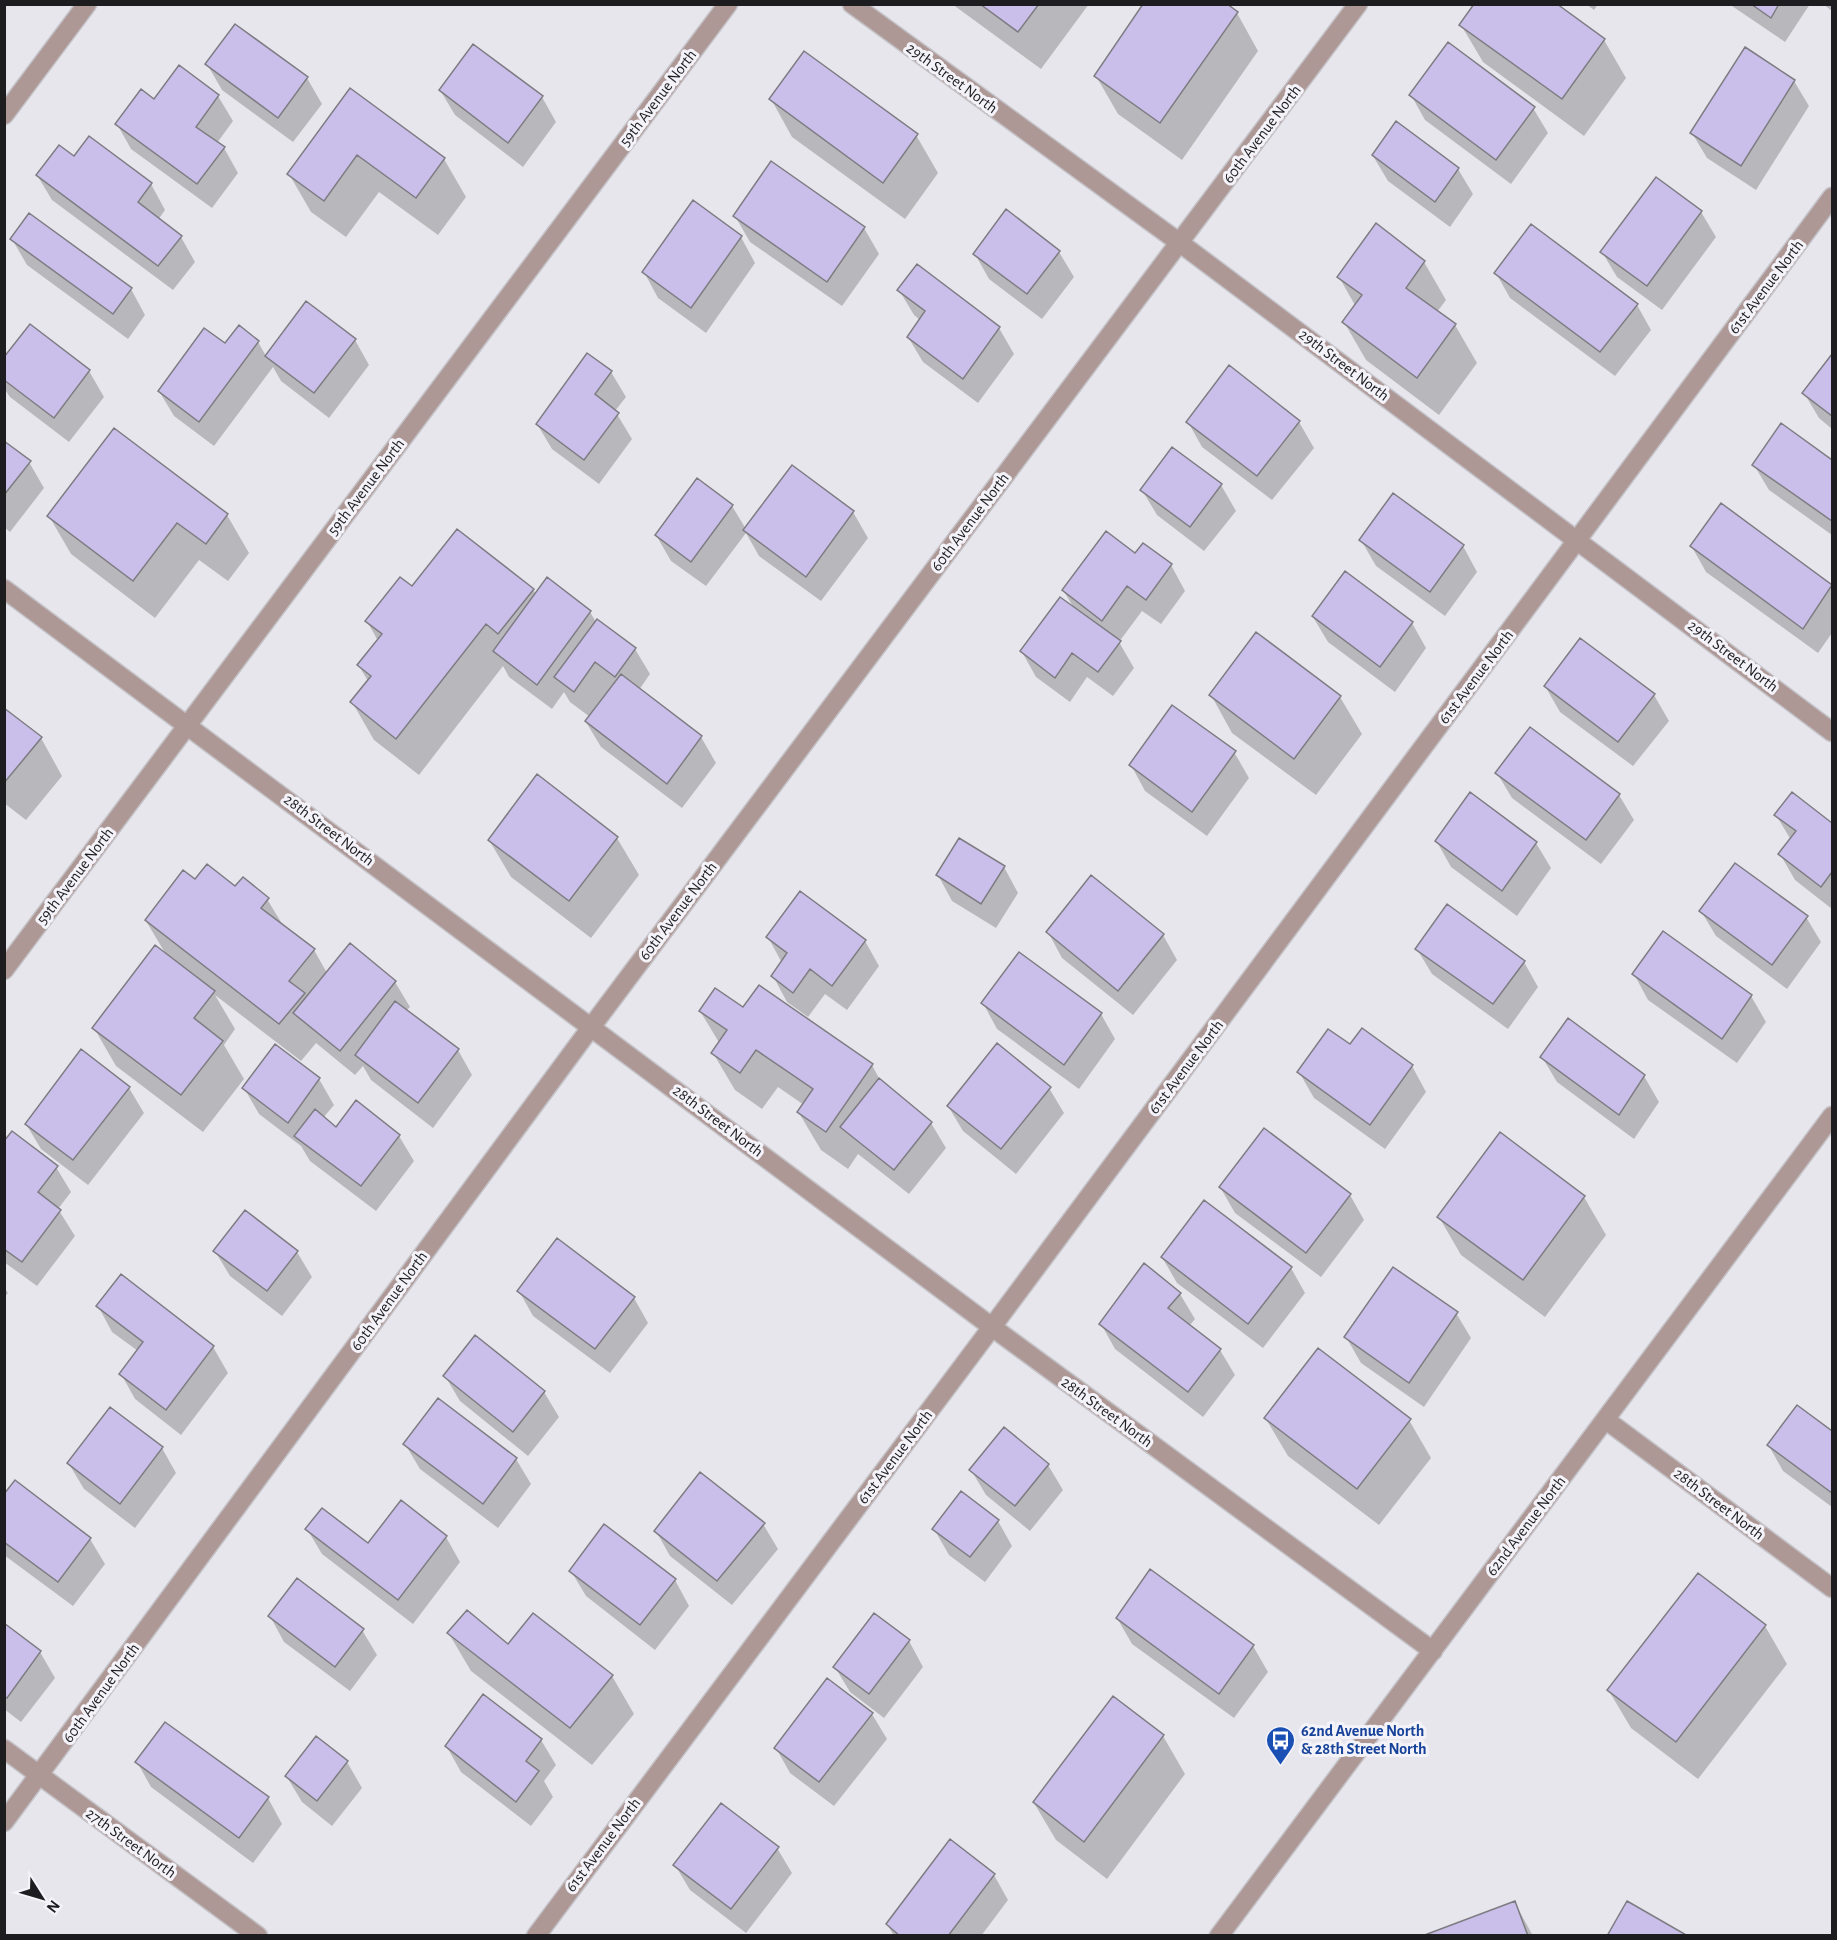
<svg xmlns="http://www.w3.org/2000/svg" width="1837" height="1940" font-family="'Alegreya Sans',sans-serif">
<rect width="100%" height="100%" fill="#e7e6ec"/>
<path fill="#0003" d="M 952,4 L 1089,4 L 1041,69 Z
M 1586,4 L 1598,4 L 1594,10 Z
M 1729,4 L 1810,4 L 1785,42 Z
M 1823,4 L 1832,4 L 1832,11 Z
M 1237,13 L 1258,51 L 1182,160 L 1118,114 L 1096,76 Z
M 1461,25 L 1604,40 L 1626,78 L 1584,136 L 1483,62 Z
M 235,26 L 307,78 L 322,104 L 293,142 L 222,90 L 207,64 Z
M 179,67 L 218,96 L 233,121 L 217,143 L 224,148 L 238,173 L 212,208 L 131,149 L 117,124 L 155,101 Z
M 1794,81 L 1809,106 L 1756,190 L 1707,158 L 1692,133 Z
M 350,90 L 444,159 L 466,197 L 438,235 L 379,192 L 346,237 L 311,212 L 289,174 Z
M 440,90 L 542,97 L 556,122 L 523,167 L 455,115 Z
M 1411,95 L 1533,108 L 1548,133 L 1511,184 L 1425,120 Z
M 771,99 L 916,135 L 938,173 L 905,219 L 792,137 Z
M 1373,156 L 1458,169 L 1473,194 L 1450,227 L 1388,181 Z
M 74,158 L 151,184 L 165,210 L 158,220 L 181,237 L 195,262 L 173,290 L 52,200 L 37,175 Z
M 772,163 L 864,228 L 879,254 L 842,306 L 750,242 L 735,216 Z
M 1656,179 L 1701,212 L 1716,237 L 1662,310 L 1617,277 L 1602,252 Z
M 1376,225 L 1424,262 L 1446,300 L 1437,312 L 1455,325 L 1477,363 L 1439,415 L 1366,360 L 1344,322 L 1356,307 L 1339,277 Z
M 741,237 L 755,263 L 706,333 L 658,298 L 644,272 Z
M 12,239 L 131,289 L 145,315 L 128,339 L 27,265 Z
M 1059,252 L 1074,277 L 1042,319 L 989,279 L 975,254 Z
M 1496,273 L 1637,305 L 1651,330 L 1615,376 L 1510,298 Z
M 899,290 L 999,328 L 1014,354 L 978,403 L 923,362 L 908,337 L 920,320 L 914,315 Z
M 30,327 L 89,371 L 104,397 L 69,442 L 10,397 L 4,388 L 4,359 Z
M 355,340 L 369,365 L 329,418 L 281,381 L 273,367 L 214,446 L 174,416 L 159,391 L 225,345 L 258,342 L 266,356 Z
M 1832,356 L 1832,429 L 1819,418 L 1804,393 Z
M 1229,367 L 1299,422 L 1314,448 L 1272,500 L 1202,447 L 1188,422 Z
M 611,372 L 626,397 L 615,411 L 632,439 L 599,484 L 552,449 L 537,424 Z
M 1781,426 L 1832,462 L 1832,535 L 1769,490 L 1754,465 Z
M 114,430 L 227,515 L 249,553 L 228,581 L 199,560 L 155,618 L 71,554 L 49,516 Z
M 4,443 L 29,462 L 44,488 L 10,532 L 4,527 Z
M 1173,449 L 1221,485 L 1236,511 L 1204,551 L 1157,515 L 1142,490 Z
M 793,467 L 853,512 L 868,538 L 821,601 L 759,556 L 746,533 L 706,586 L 671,561 L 656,535 L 697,480 L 732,506 L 746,529 Z
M 1721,505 L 1832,587 L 1832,633 L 1818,653 L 1706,572 L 1692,547 Z
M 1361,540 L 1463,546 L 1477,572 L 1445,616 L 1376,566 Z
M 1136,555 L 1171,565 L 1185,591 L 1161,624 L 1142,611 L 1119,642 L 1134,668 L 1113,696 L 1087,677 L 1070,702 L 1036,677 L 1022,652 L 1074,608 L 1063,590 Z
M 412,588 L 533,590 L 536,594 L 590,612 L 596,622 L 635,649 L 650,674 L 639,690 L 701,737 L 716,763 L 682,808 L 601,747 L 586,722 L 590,717 L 570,702 L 564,692 L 552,709 L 509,677 L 503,666 L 419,775 L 374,740 L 352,702 L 368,681 L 359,666 L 378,641 L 367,621 Z
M 1313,617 L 1412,623 L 1426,648 L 1395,692 L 1328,642 Z
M 1545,686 L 1654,695 L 1669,721 L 1633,766 L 1560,712 Z
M 1211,695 L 1340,697 L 1362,734 L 1316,795 L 1232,733 Z
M 4,710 L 41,738 L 62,776 L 26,820 L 4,803 Z
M 1234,752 L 1249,778 L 1207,836 L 1145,791 L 1131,765 Z
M 1497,773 L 1619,795 L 1634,820 L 1601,864 L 1512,798 Z
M 1470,794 L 1536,843 L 1551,868 L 1517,916 L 1451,867 L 1437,842 Z
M 1792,794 L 1832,825 L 1832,909 L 1795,880 L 1780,854 L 1791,840 L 1776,815 Z
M 617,838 L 639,875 L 591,938 L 511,877 L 489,840 Z
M 1004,867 L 1018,893 L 996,928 L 952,901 L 938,875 Z
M 195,881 L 236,888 L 267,899 L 284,927 L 314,950 L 327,973 L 395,982 L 410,1007 L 406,1011 L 458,1050 L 472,1075 L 433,1128 L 371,1080 L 363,1066 L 355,1075 L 316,1043 L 301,1061 L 215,995 L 235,1029 L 224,1045 L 244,1079 L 203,1132 L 116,1066 L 94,1028 L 167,956 L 146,921 Z
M 1701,911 L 1806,917 L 1821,942 L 1787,989 L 1716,936 Z
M 1048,932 L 1163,935 L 1177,960 L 1133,1015 L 1062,958 Z
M 768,937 L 865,941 L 879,966 L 847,1010 L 825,994 L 808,1017 L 787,1002 L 773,976 L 782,963 Z
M 1417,949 L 1524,962 L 1538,987 L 1508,1029 L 1432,974 Z
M 1634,974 L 1751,996 L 1766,1022 L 1737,1063 L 1648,1000 Z
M 983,1003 L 1101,1014 L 1115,1039 L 1079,1089 L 997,1029 Z
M 743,1010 L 872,1065 L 881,1082 L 931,1123 L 946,1148 L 909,1194 L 858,1154 L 848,1169 L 821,1150 L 799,1113 L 804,1105 L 778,1087 L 762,1109 L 735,1090 L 713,1053 L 720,1044 L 700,1011 Z
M 1568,1020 L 1644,1076 L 1659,1102 L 1634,1139 L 1557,1082 L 1542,1057 Z
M 1351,1046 L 1412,1066 L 1426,1092 L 1385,1149 L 1314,1098 L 1299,1072 Z
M 319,1079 L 334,1105 L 323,1118 L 337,1129 L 399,1136 L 414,1161 L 376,1211 L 310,1161 L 301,1146 L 259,1114 L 244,1088 Z
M 129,1088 L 144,1113 L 88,1185 L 41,1149 L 26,1124 Z
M 1049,1088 L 1064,1113 L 1016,1174 L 963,1131 L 948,1106 Z
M 4,1143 L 56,1167 L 71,1192 L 58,1209 L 75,1236 L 37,1286 L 4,1262 Z
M 1220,1187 L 1350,1195 L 1364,1220 L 1321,1277 L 1235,1213 Z
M 1584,1197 L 1606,1235 L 1545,1317 L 1461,1255 L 1439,1217 Z
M 215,1251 L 297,1252 L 312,1277 L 282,1316 L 230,1276 Z
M 1162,1257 L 1291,1268 L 1305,1293 L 1263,1348 L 1177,1283 Z
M 121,1276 L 213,1347 L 228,1373 L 181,1435 L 135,1399 L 121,1374 L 138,1351 L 112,1332 L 98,1306 Z
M 4,1287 L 8,1293 L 4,1298 Z
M 519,1291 L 634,1298 L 648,1323 L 610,1373 L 533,1316 Z
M 1180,1294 L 1195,1319 L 1189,1326 L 1220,1350 L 1235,1375 L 1203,1417 L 1115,1349 L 1101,1324 Z
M 1456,1313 L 1471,1338 L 1424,1407 L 1361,1363 L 1346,1337 Z
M 476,1337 L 544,1392 L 559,1417 L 528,1456 L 460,1401 L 445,1376 Z
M 1798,1407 L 1832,1433 L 1832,1507 L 1783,1471 L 1769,1446 Z
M 1266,1419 L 1409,1420 L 1431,1458 L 1379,1525 L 1288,1456 Z
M 405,1444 L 516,1459 L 531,1484 L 498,1528 L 420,1469 Z
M 162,1448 L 176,1473 L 135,1528 L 84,1489 L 69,1464 Z
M 1048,1465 L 1063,1490 L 1030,1531 L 986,1495 L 971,1470 Z
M 4,1496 L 90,1539 L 105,1564 L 73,1606 L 4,1555 Z
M 998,1521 L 1012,1546 L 985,1582 L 949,1555 L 934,1529 Z
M 763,1524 L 778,1549 L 732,1605 L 670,1556 L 656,1531 Z
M 307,1529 L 369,1545 L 446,1537 L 460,1562 L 413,1624 L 322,1554 Z
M 571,1571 L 675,1580 L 689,1606 L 655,1650 L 586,1596 Z
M 1151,1571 L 1253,1646 L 1268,1672 L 1234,1718 L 1132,1644 L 1117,1618 Z
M 533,1615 L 612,1676 L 634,1714 L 592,1765 L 471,1671 L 449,1634 L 508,1646 Z
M 874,1615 L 909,1641 L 923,1667 L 884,1718 L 850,1692 L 835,1667 Z
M 270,1616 L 362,1630 L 377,1655 L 350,1691 L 284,1642 Z
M 4,1625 L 40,1652 L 55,1678 L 21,1722 L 4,1709 Z
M 1765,1626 L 1787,1664 L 1698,1779 L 1631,1728 L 1609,1691 Z
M 1113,1698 L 1163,1736 L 1185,1774 L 1107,1879 L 1056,1840 L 1034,1803 Z
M 872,1714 L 887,1739 L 834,1806 L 790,1773 L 776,1748 Z
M 316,1738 L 347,1762 L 362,1788 L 332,1826 L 302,1802 L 287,1777 Z
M 541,1740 L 556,1765 L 544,1781 L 553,1797 L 531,1826 L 461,1772 L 447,1747 Z
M 137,1762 L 268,1798 L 282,1824 L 253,1863 L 151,1787 Z
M 777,1848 L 792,1873 L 746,1933 L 690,1890 L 675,1865 Z
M 994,1875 L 1008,1900 L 981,1936 L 894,1936 L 887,1924 Z
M 1515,1903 L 1533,1936 L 1426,1936 Z"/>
<path fill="#c9bfea" stroke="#7e7c82" stroke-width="1.5" d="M 980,4 L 1039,4 L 1018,32 Z
M 1143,4 L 1227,4 L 1238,12 L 1160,123 L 1094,76 Z
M 1474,4 L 1557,4 L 1605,39 L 1562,99 L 1459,25 Z
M 1751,4 L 1779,4 L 1771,18 Z
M 235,24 L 308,77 L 278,118 L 205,64 Z
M 1448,42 L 1535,107 L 1496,160 L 1409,95 Z
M 473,44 L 543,96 L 508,143 L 439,90 Z
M 1745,47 L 1795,80 L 1741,166 L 1690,133 Z
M 804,51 L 918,134 L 883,183 L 769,99 Z
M 179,65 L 219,95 L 196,127 L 225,147 L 197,184 L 115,124 L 141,89 L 154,99 Z
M 350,88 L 445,158 L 416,198 L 357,155 L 324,201 L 287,174 Z
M 1396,121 L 1459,168 L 1435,202 L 1372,155 Z
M 89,136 L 152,183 L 138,202 L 182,236 L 158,266 L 36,175 L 59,145 L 74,156 Z
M 771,161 L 865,227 L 827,282 L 733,216 Z
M 1656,177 L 1702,211 L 1647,286 L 1600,252 Z
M 693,200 L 742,236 L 691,308 L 642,272 Z
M 1006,209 L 1060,251 L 1027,294 L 973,254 Z
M 29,213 L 132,288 L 113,314 L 10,239 Z
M 1376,223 L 1425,261 L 1406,288 L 1456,324 L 1417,378 L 1342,322 L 1362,295 L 1337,277 Z
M 1531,224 L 1638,304 L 1600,352 L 1494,273 Z
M 917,264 L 1000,327 L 963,379 L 907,337 L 925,311 L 897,290 Z
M 306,301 L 356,339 L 314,393 L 265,356 Z
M 30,324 L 90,370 L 54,418 L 4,380 L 4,357 Z
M 239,325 L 259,341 L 199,422 L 158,391 L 204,328 L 225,343 Z
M 587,353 L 612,371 L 595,394 L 619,413 L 584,460 L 536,424 Z
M 1832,354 L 1832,416 L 1802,393 Z
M 1229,365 L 1300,421 L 1257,476 L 1186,422 Z
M 1781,423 L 1832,460 L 1832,521 L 1752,465 Z
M 114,428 L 228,514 L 206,544 L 177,523 L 133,581 L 47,516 Z
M 4,441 L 31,461 L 4,495 Z
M 1172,447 L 1222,484 L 1190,527 L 1140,490 Z
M 792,465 L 854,511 L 806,577 L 743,530 Z
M 697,478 L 733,505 L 691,562 L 655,535 Z
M 1393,493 L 1464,545 L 1430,592 L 1359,540 Z
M 1721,503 L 1832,585 L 1803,629 L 1690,546 Z
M 457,529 L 534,589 L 498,634 L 486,624 L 396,739 L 350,702 L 371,676 L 357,665 L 382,634 L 365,621 L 400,577 L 412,586 Z
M 1106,531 L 1135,553 L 1143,543 L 1172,564 L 1146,600 L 1127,586 L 1102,621 L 1062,590 Z
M 1345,571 L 1413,622 L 1380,667 L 1312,616 Z
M 547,577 L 591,611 L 537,685 L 493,651 Z
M 1060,597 L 1121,641 L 1098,672 L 1072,653 L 1055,678 L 1020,651 Z
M 597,619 L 636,648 L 615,677 L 595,662 L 574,692 L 554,677 Z
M 1256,632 L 1341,696 L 1294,759 L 1209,695 Z
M 1580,638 L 1655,694 L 1618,742 L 1544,686 Z
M 621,674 L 702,736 L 667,784 L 585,721 Z
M 1172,705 L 1236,751 L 1192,812 L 1129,765 Z
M 4,708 L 42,737 L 4,783 Z
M 1530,727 L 1620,794 L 1586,840 L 1495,773 Z
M 537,774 L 618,837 L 569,901 L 488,840 Z
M 1470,792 L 1537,842 L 1502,891 L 1435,841 Z
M 1792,792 L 1832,823 L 1832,872 L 1821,887 L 1778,854 L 1796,831 L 1774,815 Z
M 959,838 L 1005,866 L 981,904 L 936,875 Z
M 1735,863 L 1808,916 L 1772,965 L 1699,911 Z
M 207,864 L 235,886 L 243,877 L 269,898 L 261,908 L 315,949 L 289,981 L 305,993 L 279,1024 L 145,920 L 183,870 L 195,879 Z
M 1091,875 L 1164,934 L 1118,991 L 1046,932 Z
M 800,891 L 866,940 L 832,986 L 810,969 L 793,993 L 771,976 L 787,953 L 766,937 Z
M 1447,904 L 1525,961 L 1493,1004 L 1415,949 Z
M 1663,931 L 1752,995 L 1722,1039 L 1632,974 Z
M 350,943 L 396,981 L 340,1051 L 293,1013 Z
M 155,945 L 215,991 L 194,1018 L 223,1041 L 181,1095 L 92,1028 Z
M 1019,952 L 1102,1013 L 1064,1065 L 981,1003 Z
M 759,985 L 873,1064 L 826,1132 L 797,1112 L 813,1089 L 756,1050 L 740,1073 L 711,1053 L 727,1030 L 699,1011 L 715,988 L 743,1007 Z
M 395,1001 L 459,1049 L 418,1103 L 355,1055 Z
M 1568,1018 L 1645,1075 L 1619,1115 L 1540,1057 Z
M 1362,1028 L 1413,1065 L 1370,1125 L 1297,1072 L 1328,1029 L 1350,1044 Z
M 997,1043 L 1051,1087 L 1001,1149 L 947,1106 Z
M 275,1044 L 320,1078 L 288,1123 L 242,1088 Z
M 81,1049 L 130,1087 L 73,1160 L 25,1124 Z
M 879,1078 L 932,1122 L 894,1170 L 840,1127 Z
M 356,1100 L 400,1135 L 361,1186 L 294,1136 L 315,1109 L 336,1127 Z
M 1264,1128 L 1351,1194 L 1306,1253 L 1219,1187 Z
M 12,1131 L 58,1166 L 38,1192 L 61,1210 L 22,1262 L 4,1249 L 4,1141 Z
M 1500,1132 L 1585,1196 L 1523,1280 L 1437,1217 Z
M 1204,1200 L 1292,1267 L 1248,1324 L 1161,1257 Z
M 245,1210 L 298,1251 L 267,1291 L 213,1251 Z
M 557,1238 L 635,1297 L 595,1349 L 517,1291 Z
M 1144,1263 L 1181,1293 L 1168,1308 L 1221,1349 L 1188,1392 L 1099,1324 Z
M 1393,1267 L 1458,1312 L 1409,1383 L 1344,1337 Z
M 121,1274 L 214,1346 L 166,1410 L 119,1374 L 143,1342 L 96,1306 Z
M 475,1335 L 545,1391 L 513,1432 L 443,1376 Z
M 1318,1348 L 1411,1419 L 1357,1489 L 1264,1418 Z
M 438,1398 L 517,1458 L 483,1504 L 403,1444 Z
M 1797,1405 L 1832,1431 L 1832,1493 L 1767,1445 Z
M 110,1407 L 163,1447 L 120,1504 L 67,1463 Z
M 1004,1427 L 1049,1464 L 1015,1506 L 969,1470 Z
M 700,1472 L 765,1523 L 717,1581 L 654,1531 Z
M 15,1480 L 91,1538 L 58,1582 L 4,1542 L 4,1494 Z
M 961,1491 L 999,1520 L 970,1557 L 932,1529 Z
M 401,1500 L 447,1536 L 398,1600 L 305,1529 L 322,1508 L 368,1543 Z
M 604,1524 L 676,1579 L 640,1625 L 569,1571 Z
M 1150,1569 L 1254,1645 L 1219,1694 L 1116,1618 Z
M 1698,1573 L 1766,1625 L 1676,1742 L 1607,1690 Z
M 297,1578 L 364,1629 L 335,1667 L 268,1616 Z
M 467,1610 L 508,1644 L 533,1613 L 613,1675 L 570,1728 L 447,1633 Z
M 874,1613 L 910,1640 L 869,1694 L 833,1667 Z
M 4,1623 L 41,1651 L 7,1698 L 4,1696 Z
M 827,1678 L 873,1713 L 819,1782 L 774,1748 Z
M 483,1694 L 542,1739 L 526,1761 L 539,1771 L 516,1802 L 445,1746 Z
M 1113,1696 L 1164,1735 L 1084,1842 L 1033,1802 Z
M 165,1722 L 269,1797 L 239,1838 L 135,1762 Z
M 316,1736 L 348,1761 L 317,1801 L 285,1776 Z
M 721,1803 L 779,1847 L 731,1909 L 673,1865 Z
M 950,1839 L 995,1874 L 948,1936 L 900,1936 L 886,1924 Z
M 1515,1901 L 1528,1936 L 1422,1936 Z
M 1627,1901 L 1688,1936 L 1607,1936 Z"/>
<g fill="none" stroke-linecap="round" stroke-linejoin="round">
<defs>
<path id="minor" d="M 852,4 L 1180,243 L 1832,732
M 4,115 L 87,4
M 4,589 L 992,1327 L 1433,1651
M 4,970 L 728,4
M 1606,1420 L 1832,1588
M 4,1749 L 258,1936
M 4,1822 L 592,1026 L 1358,4
M 536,1936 L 992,1327 L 1832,197
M 1219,1936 L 1832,1116"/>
</defs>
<use href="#minor" stroke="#c3c2c7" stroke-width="21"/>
<use href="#minor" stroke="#ae9896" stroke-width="18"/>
</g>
<defs>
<symbol id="bus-pin" viewBox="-11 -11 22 30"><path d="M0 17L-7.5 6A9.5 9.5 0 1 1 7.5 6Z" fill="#1a4fb4" stroke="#f4f3fa"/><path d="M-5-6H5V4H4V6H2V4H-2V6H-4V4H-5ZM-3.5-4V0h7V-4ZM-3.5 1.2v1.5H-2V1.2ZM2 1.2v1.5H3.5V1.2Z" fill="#fff"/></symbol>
</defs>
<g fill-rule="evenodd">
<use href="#bus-pin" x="1264" y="1724" width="33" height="45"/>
</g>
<g text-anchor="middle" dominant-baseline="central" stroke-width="6" stroke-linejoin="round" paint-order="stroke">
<g font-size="16" fill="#1d1c1f" stroke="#f4f3fa">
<text transform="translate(952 78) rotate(36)">29th Street North</text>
<text transform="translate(658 98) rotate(-53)">59th Avenue North</text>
<text transform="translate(1262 134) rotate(-53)">60th Avenue North</text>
<text transform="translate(1766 287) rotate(-53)">61st Avenue North</text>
<text transform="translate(1344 365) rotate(37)">29th Street North</text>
<text transform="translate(366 487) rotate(-53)">59th Avenue North</text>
<text transform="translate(970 522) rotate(-53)">60th Avenue North</text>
<text transform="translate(1733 656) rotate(37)">29th Street North</text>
<text transform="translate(1476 677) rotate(-53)">61st Avenue North</text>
<text transform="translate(329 830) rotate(37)">28th Street North</text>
<text transform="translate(75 876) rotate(-53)">59th Avenue North</text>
<text transform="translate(678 911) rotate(-53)">60th Avenue North</text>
<text transform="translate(1186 1067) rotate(-53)">61st Avenue North</text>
<text transform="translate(718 1121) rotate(37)">28th Street North</text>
<text transform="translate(389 1301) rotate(-54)">60th Avenue North</text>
<text transform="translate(1107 1412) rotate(36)">28th Street North</text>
<text transform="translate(895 1457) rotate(-53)">61st Avenue North</text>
<text transform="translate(1719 1504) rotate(37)">28th Street North</text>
<text transform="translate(1526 1526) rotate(-53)">62nd Avenue North</text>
<text transform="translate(101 1693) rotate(-54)">60th Avenue North</text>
<text transform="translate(131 1843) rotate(36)">27th Street North</text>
<text transform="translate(603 1845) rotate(-53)">61st Avenue North</text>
</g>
<g font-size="16" font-weight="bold" fill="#164399" stroke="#f4f3fa" text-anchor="start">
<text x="1301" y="1731">62nd Avenue North<tspan x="1301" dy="18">&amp; 28th Street North</tspan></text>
</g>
</g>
<rect width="1837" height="1940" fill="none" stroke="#1d1c1f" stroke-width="12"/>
<g transform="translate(42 1898) rotate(127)" stroke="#f4f3fa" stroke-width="4.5" paint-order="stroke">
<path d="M0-4.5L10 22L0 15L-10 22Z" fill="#1d1c1f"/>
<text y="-9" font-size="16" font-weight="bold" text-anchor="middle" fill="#1d1c1f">N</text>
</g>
</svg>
